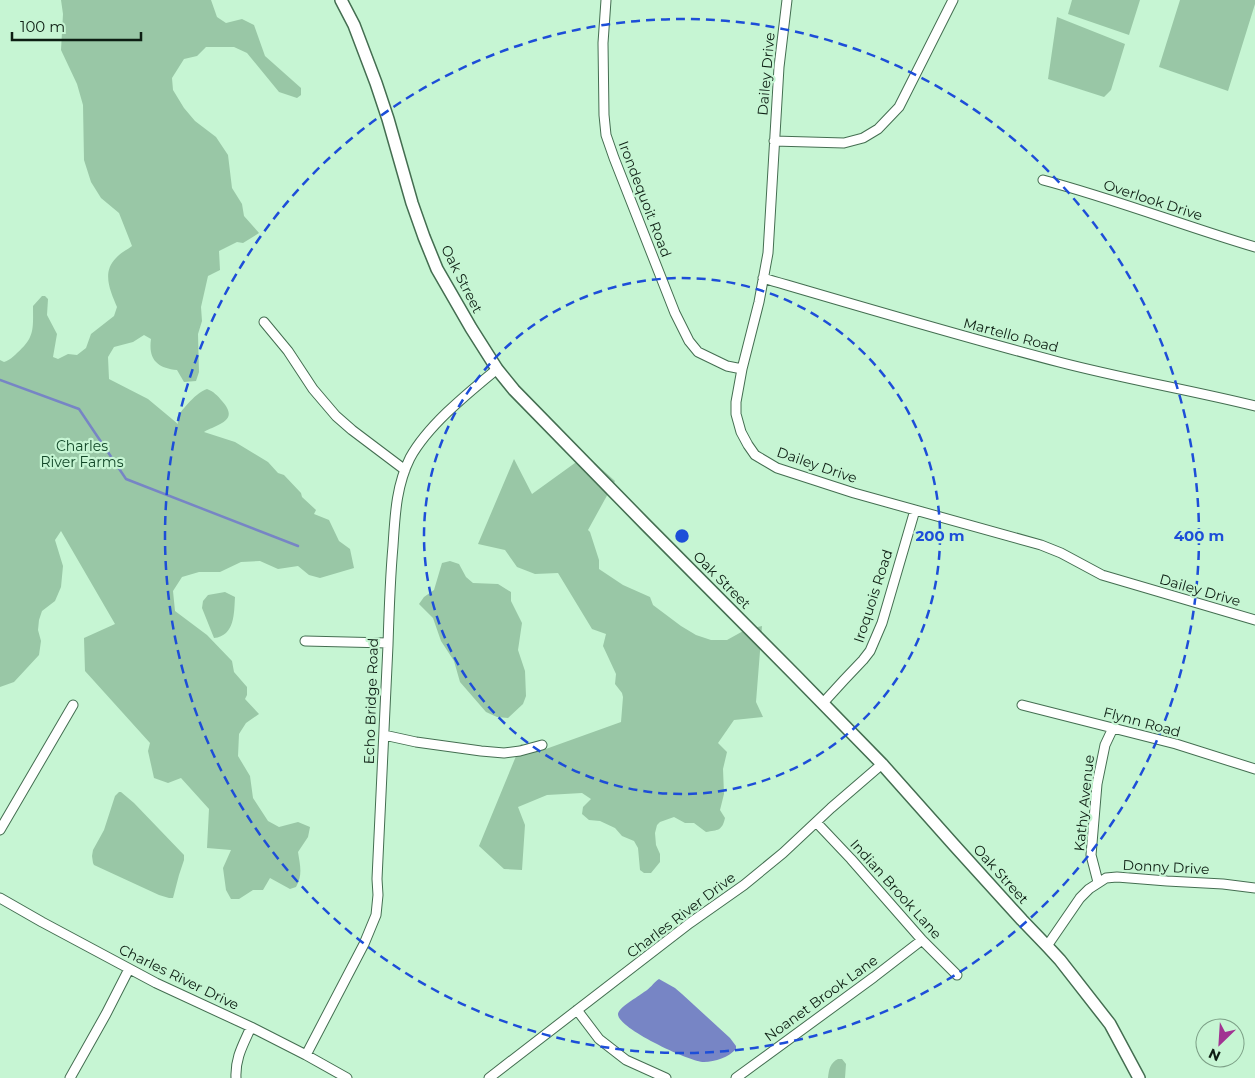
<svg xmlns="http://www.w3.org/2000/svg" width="1255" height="1078" font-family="Montserrat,sans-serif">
<rect width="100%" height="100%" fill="#c6f5d3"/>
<path fill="#99c7a6" d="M 61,0 L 211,0 L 217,17 L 226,23 L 242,19 L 254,25 L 265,56 L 301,88 L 301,95 L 297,98 L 279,92 L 247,53 L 234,47 L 206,47 L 197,56 L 184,59 L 172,78 L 173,90 L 184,108 L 195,121 L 216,137 L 228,155 L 232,188 L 242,204 L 244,216 L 259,233 L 243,243 L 237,242 L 219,251 L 220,270 L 208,276 L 201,307 L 202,321 L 198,334 L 199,372 L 196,381 L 184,382 L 177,370 C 158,368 148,360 151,339 L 144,335 L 133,342 L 114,347 L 108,357 L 109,379 L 148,399 L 178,424 L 177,418 C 182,409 197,392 207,389 C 213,391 218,396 222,401 C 240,421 218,424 204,432 L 235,442 L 268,462 L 278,473 L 284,475 L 301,493 L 302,497 L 316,510 L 314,514 L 329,520 L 339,541 L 350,549 L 354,568 L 320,578 L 309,575 L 298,566 L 278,569 L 260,561 L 241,562 L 220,572 L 199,572 L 182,577 L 173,591 L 175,611 L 207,635 L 232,661 L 234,672 L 247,687 L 247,695 L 245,699 L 259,714 L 246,723 L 239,734 L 238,756 L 250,776 L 253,798 L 268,821 L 279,827 L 298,822 L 310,827 L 308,837 L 298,852 C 300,865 303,875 296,887 L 290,889 L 270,878 L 263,890 L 253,890 L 239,899 L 231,899 L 226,890 L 223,868 L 231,850 L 207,848 L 209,809 L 181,778 L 168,783 L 154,778 L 148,751 L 150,743 L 85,671 L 84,638 L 115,624 L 61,531 L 55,540 L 63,566 L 61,587 L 55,601 L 42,611 L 39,620 L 38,630 L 41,641 L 39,655 L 14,682 L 0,687 L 0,360 L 4,362 C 10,360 13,357 17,353 C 35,337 33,329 33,306 L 42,296 L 45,296 L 48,299 L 47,315 L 57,334 L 53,357 L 58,359 L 68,354 L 77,355 L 86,348 L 91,334 L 114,316 L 117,307 C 111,292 101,273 116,258 C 120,253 127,250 132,246 L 119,213 L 101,198 L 91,182 L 84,160 L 83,105 L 77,84 L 61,50 L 63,14 Z
M 1072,0 L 1140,0 L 1129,35 L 1068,14 Z
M 1180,0 L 1255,0 L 1255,4 L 1228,91 L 1159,67 Z
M 1057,17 L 1125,44 L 1111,90 L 1104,97 L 1048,79 Z
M 586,455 L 615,481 L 588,530 L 590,532 L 599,560 L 599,569 L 623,585 L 650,597 L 653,605 L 681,626 L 696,635 L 711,640 L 727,640 L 745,630 L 762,626 L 756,702 L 763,717 L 734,720 L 718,743 L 727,752 L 723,769 L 724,794 L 720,810 L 725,818 C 722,831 718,830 706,832 L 694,823 L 685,823 L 674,817 L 660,822 L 657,825 L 655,833 L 656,845 L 660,854 L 660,862 L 651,873 L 644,873 L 640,870 L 638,848 L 634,841 L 622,836 L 615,828 L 600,821 L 589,820 L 582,814 L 583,807 L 591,799 L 582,793 L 547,795 L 518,807 L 525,825 L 522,870 L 504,869 L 479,846 L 521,744 L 543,750 L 621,722 L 623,697 L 622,693 L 615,684 L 616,674 L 603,646 L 606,634 L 592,629 L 558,573 L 535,574 L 517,567 L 505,550 L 478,544 L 514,459 L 532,494 Z
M 450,561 L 459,564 L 466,577 L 473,583 L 498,584 L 511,592 L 511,601 L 522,623 L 518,650 L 525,671 L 526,696 L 523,704 L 508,718 L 497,717 L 486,712 L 460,682 L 454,661 L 441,641 L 433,618 L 419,604 L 424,597 L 434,590 L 442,563 Z
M 225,592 L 235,597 C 234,613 235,636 214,638 L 202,608 L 203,601 L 208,595 Z
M 119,792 L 121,792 L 134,803 L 184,855 L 184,860 L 179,875 L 173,898 L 169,898 L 159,895 L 94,865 L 93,863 L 92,856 L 93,850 L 104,830 L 115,796 Z
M 838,1059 L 842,1059 L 846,1064 L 845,1078 L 828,1078 C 829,1069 830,1063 838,1059 Z"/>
<path fill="#7785c5" d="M 659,979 L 675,988 L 682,994 L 730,1038 L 736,1046 L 736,1049 C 729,1057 715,1062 704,1062 C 690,1062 617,1028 618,1014 C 619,1007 638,997 644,992 C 650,989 653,983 659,979 Z"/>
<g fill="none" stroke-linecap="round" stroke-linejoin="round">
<path stroke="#7785c5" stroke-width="2.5" d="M 0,380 L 79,409 L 126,479 L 298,546"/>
<defs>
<path id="minor" d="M 606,0 L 603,43 L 604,115 L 606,135 L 614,158 L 675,313 L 689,341 L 698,352 L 727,366 L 742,369
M 787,0 L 779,67 L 768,253 L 759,302 L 742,369 L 736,402 L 736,414 L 741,432 L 748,445 L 755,455 L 777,468 L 854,493 L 1041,545 L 1061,553 L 1102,575 L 1255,620
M 774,141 L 844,143 L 863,138 L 878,129 L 899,107 L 953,0
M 1043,180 C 1115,199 1184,226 1255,247
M 763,278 C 862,307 960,336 1059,362 C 1124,379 1190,390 1255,406
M 264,322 L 288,351 L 313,389 L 336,416 L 352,430 L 405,470
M 305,641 L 388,643
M 823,703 L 844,680 L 863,660 L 870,651 L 882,623 L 915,510
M 1022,705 L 1176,744 L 1255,769
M 384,735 L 416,742 L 481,751 L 504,753 L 520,751 L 542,745
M 816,822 L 851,859 L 922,940 L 957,975
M 0,830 L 73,705
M 1098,882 L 1091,855 L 1097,784 L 1105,745 L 1113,728
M 0,898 L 42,922 L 156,983 L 251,1027 L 306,1055 L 347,1078
M 1047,946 L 1080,898 L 1089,889 L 1106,878 L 1117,877 L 1167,881 L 1223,884 L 1255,888
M 577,1010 L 599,1039 L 626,1060 L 666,1078
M 306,1055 L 364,944 L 376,915 L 378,895 L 377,879 C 381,801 385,723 388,645 C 389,612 390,579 393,546 C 395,516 396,486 410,458 C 428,425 468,393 497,369
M 70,1078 L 106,1014 L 129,969
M 236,1078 C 235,1058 243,1045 251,1027
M 489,1078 L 690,923 L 744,885 L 783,853 L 831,808 L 882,764
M 736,1078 L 874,977 L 922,940"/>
<path id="major" d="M 341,0 L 354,25 L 376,83 L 388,119 L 412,203 L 424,237 L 437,269 L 471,328 L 497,369 L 514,390 L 645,524 L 795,675 L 882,764 L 954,845 L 1022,920 L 1047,946 L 1060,960 L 1110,1024 L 1139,1078"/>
</defs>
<use href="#minor" stroke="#446e51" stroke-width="11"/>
<use href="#major" stroke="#446e51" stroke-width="14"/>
<use href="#minor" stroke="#fff" stroke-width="9"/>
<use href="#major" stroke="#fff" stroke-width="11"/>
</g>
<g fill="none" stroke="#1d4ed8" stroke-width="2.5" stroke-dasharray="9 6">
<circle cx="682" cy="536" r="258"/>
<circle cx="682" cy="536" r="517"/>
</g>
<g text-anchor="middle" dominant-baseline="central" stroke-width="4.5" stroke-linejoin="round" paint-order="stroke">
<g font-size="14" fill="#0d1e13" stroke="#c6f5d3">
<text transform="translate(766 74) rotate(-85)">Dailey Drive</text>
<text transform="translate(645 199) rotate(69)">Irondequoit Road</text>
<text transform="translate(1153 200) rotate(18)">Overlook Drive</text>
<text transform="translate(462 279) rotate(63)">Oak Street</text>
<text transform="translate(1011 335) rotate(15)">Martello Road</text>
<text transform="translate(817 465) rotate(19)">Dailey Drive</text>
<text transform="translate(722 580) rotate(45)">Oak Street</text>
<text transform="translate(1200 590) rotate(16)">Dailey Drive</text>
<text transform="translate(873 596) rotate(-72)">Iroquois Road</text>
<text transform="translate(371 701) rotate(-88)">Echo Bridge Road</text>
<text transform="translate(1142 722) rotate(15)">Flynn Road</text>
<text transform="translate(1084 803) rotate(-84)">Kathy Avenue</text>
<text transform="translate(1166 867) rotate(3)">Donny Drive</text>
<text transform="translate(1001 874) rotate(48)">Oak Street</text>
<text transform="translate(896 889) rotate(48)">Indian Brook Lane</text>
<text transform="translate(681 915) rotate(-37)">Charles River Drive</text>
<text transform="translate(179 977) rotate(26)">Charles River Drive</text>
<text transform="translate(821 998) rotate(-36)">Noanet Brook Lane</text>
</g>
<g font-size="14" fill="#114627" stroke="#c6f5d3">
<text x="82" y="446">Charles<tspan x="82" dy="16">River Farms</tspan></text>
</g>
</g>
<circle cx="682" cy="536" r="8" fill="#1d4ed8" stroke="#c6f5d3" stroke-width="2.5"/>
<g font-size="15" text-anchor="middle" font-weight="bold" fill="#1d4ed8" stroke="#c6f5d3" stroke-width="4.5" stroke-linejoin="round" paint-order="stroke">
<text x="940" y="541">200 m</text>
<text x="1199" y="541">400 m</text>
</g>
<g transform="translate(1220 1043) rotate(205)"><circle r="24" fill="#c6f5d3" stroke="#7c9f86"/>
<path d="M0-4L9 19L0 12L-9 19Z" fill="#a13392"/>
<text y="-8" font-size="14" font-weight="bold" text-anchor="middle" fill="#0d1e13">N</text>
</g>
<path d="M12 32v8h129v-8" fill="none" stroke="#0d1e13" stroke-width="2.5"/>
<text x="20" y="32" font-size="15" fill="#0d1e13" stroke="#c6f5d3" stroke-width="4" paint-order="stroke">100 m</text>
</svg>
